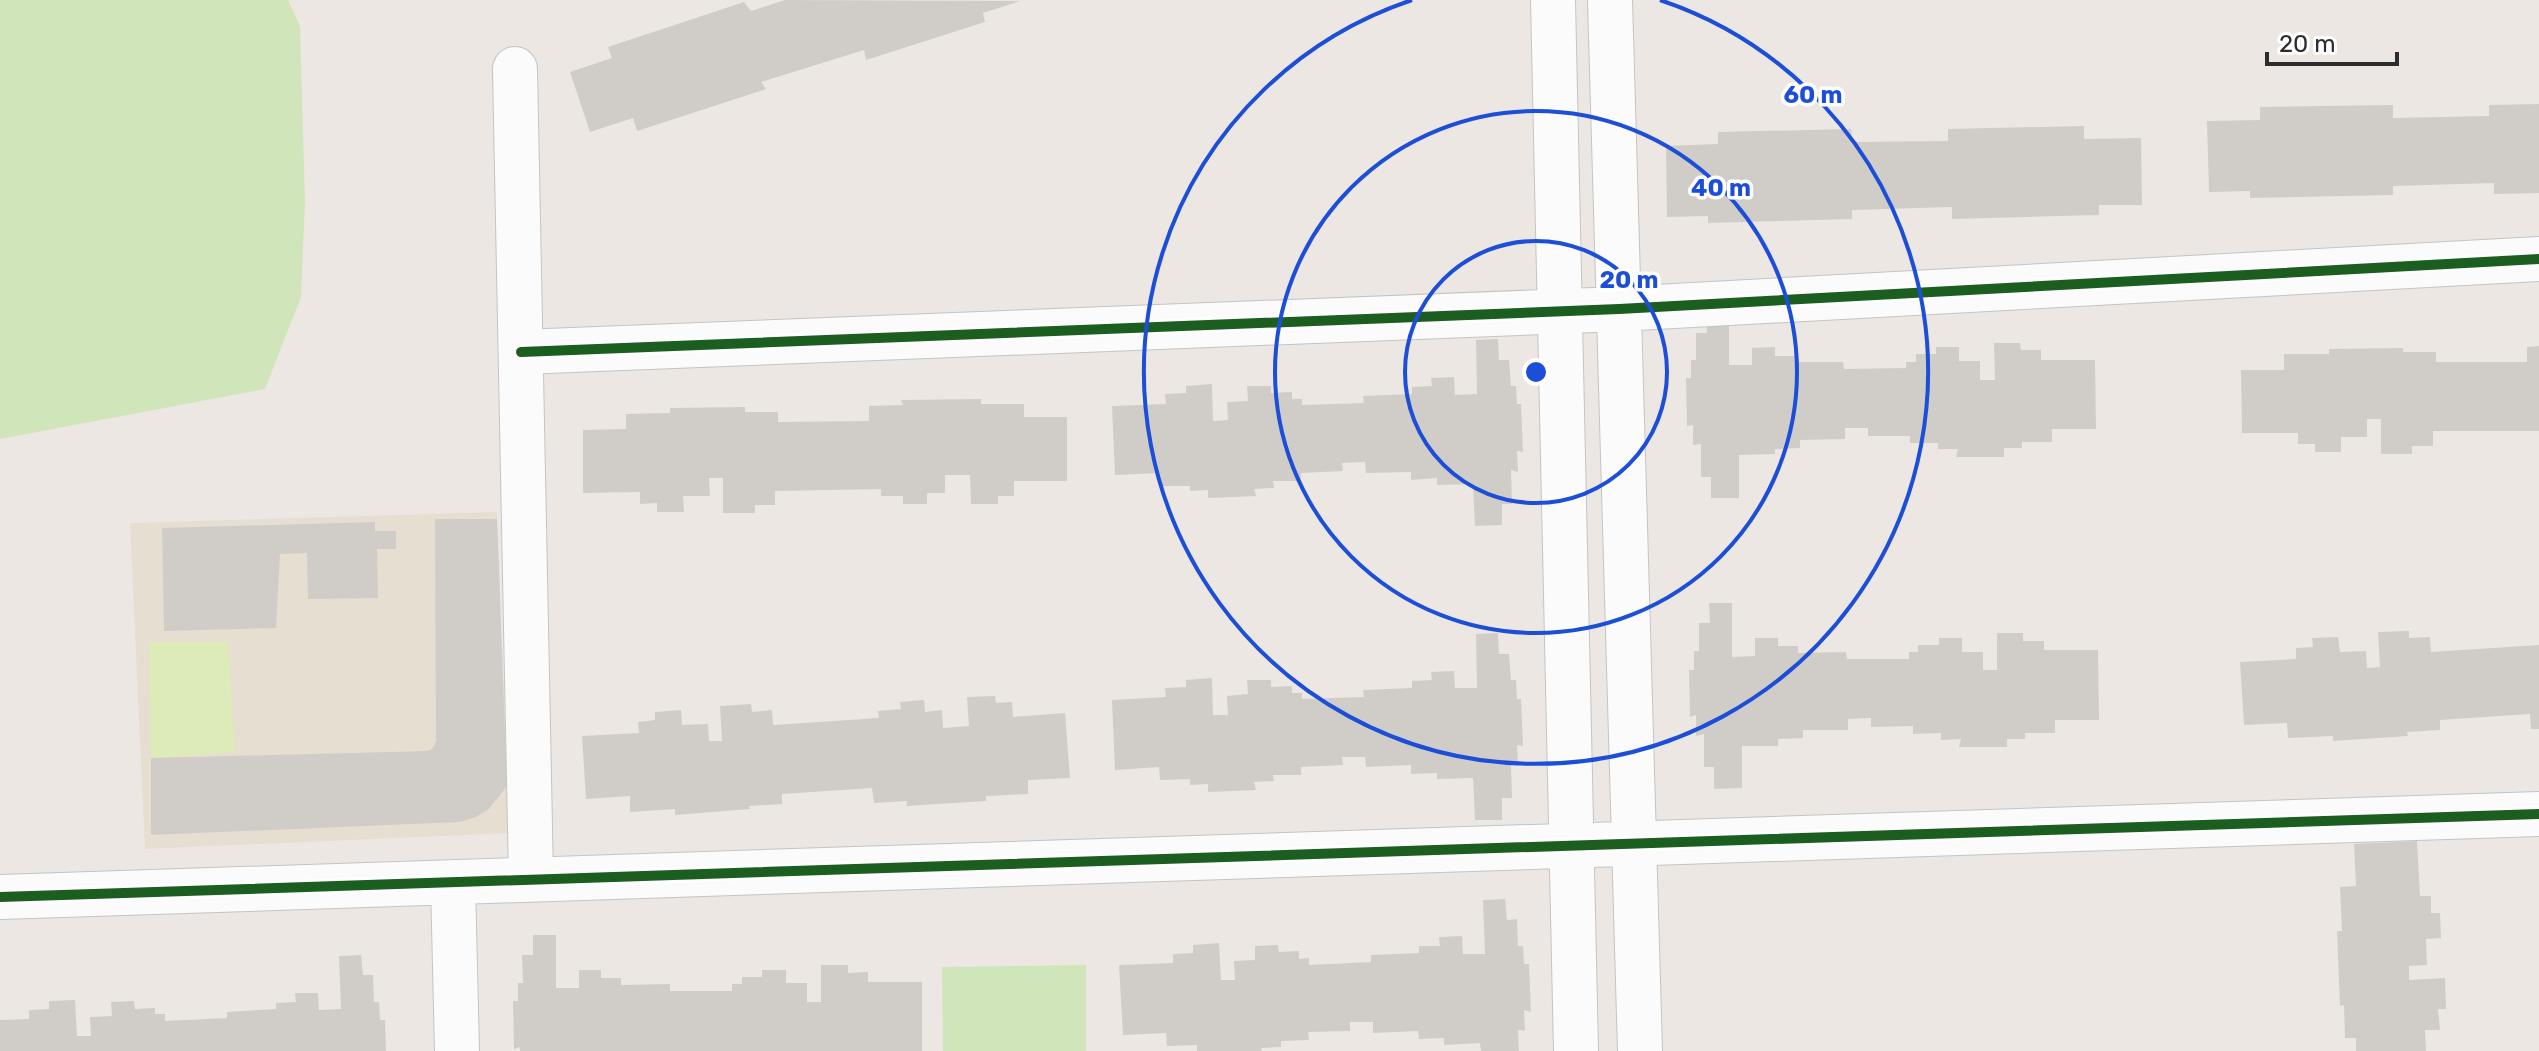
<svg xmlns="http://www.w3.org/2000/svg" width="2539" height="1051" font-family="Rubik,sans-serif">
<rect width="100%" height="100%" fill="#ece7e2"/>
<path fill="#e6ded0" d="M 497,512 L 509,833 L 145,849 L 130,523 Z"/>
<path fill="#d0e6ba" d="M 0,0 L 288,0 L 300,26 L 305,202 L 301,297 L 265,389 L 0,439 Z
M 1086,965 L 1086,1051 L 943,1051 L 942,967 Z"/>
<path fill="#dcebb8" d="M 149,642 L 228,642 L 235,752 L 151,759 Z"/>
<path fill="#d0cdc9" d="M 785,0 L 1020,1 L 983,13 L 985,22 L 866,60 L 864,50 L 761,82 L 766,89 L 637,131 L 633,118 L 590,132 L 570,72 L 612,58 L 608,47 L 744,2 L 751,11 Z
M 2539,104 L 2539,193 L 2494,194 L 2494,183 L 2393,186 L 2393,195 L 2250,198 L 2250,191 L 2209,192 L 2207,121 L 2260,120 L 2260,107 L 2393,105 L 2393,118 L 2489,116 L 2489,105 Z
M 2084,126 L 2084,139 L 2141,138 L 2142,205 L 2099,205 L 2099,215 L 1952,219 L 1952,207 L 1852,210 L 1852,219 L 1708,223 L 1708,216 L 1667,217 L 1666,146 L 1718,144 L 1718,132 L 1851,129 L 1852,142 L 1948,141 L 1948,129 Z
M 1706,312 L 1729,312 L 1729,365 L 1752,365 L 1752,348 L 1775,347 L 1775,356 L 1795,356 L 1795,362 L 1843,362 L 1844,369 L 1906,368 L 1906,362 L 1916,362 L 1916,354 L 1936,354 L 1936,347 L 1959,347 L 1959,361 L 1980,361 L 1980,380 L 1995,380 L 1994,343 L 2020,343 L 2021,350 L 2041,350 L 2041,360 L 2095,360 L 2096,429 L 2052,429 L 2052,442 L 2022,442 L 2022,448 L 2004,448 L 2004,457 L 1956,457 L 1958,449 L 1938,449 L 1938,443 L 1910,443 L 1910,436 L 1868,436 L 1868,428 L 1845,428 L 1845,439 L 1800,440 L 1800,448 L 1775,449 L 1775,454 L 1739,455 L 1739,498 L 1711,498 L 1711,477 L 1701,477 L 1701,444 L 1693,445 L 1693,425 L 1687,426 L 1686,378 L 1691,378 L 1691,360 L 1696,360 L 1696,333 L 1707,333 Z
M 1498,339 L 1499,360 L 1509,360 L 1511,386 L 1516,386 L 1517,404 L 1521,404 L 1523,452 L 1517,451 L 1518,472 L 1511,470 L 1512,504 L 1502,504 L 1502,525 L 1475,526 L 1473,484 L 1437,485 L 1437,478 L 1411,480 L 1411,472 L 1366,473 L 1365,462 L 1342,463 L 1343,471 L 1301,473 L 1301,481 L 1273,481 L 1274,488 L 1254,489 L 1256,496 L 1208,498 L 1208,490 L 1190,491 L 1190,486 L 1160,486 L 1159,473 L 1115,475 L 1112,406 L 1166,404 L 1165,394 L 1186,393 L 1186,386 L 1212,384 L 1213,421 L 1228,420 L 1227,402 L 1248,401 L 1247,386 L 1271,386 L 1271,393 L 1292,392 L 1292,399 L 1302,399 L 1302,405 L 1364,403 L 1363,396 L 1412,394 L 1412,387 L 1432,386 L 1431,378 L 1454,377 L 1455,395 L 1477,394 L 1476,340 Z
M 2539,346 L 2539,431 L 2433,431 L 2433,446 L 2412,446 L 2412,454 L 2381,454 L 2381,419 L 2367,419 L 2367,437 L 2341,437 L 2341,452 L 2315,452 L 2315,444 L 2298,444 L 2298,433 L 2242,433 L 2241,370 L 2284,370 L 2284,354 L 2329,354 L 2329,349 L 2403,348 L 2403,352 L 2436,352 L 2436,362 L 2527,362 L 2527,347 Z
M 981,399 L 981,404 L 1024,404 L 1024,417 L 1067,417 L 1067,481 L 1014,481 L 1014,496 L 998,496 L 998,504 L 971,504 L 970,475 L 945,475 L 945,493 L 927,493 L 927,504 L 903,504 L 903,496 L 881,496 L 881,489 L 775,491 L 775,505 L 755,505 L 755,513 L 723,513 L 723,478 L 709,478 L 710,496 L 683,496 L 684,512 L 657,512 L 657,503 L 640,504 L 640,492 L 583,493 L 583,430 L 626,429 L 626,414 L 670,413 L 670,408 L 745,407 L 745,412 L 778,412 L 778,422 L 869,421 L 869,406 L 903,405 L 901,400 Z
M 435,519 L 497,519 L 507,786 L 489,809 L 476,817 L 459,822 L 151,835 L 151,758 L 427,751 L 433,748 L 436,741 Z
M 375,522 L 375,531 L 396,531 L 396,549 L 377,549 L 378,598 L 308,599 L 307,553 L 280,554 L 276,628 L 164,631 L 162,528 Z
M 1709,603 L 1732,603 L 1732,657 L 1755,656 L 1755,638 L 1778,638 L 1778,646 L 1798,646 L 1798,653 L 1846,652 L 1847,659 L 1909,659 L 1909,652 L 1918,652 L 1918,645 L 1939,645 L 1939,638 L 1962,638 L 1962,652 L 1983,652 L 1983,670 L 1997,670 L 1997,633 L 2023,633 L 2023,641 L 2044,641 L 2044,650 L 2098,650 L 2099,720 L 2055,720 L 2055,733 L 2025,733 L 2025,739 L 2007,739 L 2007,747 L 1959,747 L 1961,739 L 1941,740 L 1941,733 L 1913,734 L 1913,726 L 1871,727 L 1871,718 L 1848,719 L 1848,730 L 1803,730 L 1803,738 L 1778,739 L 1778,746 L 1742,746 L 1742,788 L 1714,789 L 1714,767 L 1704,767 L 1704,734 L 1696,736 L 1696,715 L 1690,717 L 1689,670 L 1694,670 L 1694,651 L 1699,651 L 1699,623 L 1710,623 Z
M 2409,631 L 2409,638 L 2430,637 L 2431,652 L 2539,645 L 2539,729 L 2531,729 L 2530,714 L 2440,720 L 2440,730 L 2407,732 L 2408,736 L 2333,741 L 2333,736 L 2288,738 L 2287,723 L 2244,725 L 2240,662 L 2296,659 L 2296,648 L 2313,647 L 2312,638 L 2338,637 L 2340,652 L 2366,651 L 2367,668 L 2380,667 L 2378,632 Z
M 1498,633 L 1499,654 L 1509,654 L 1511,680 L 1516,680 L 1517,699 L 1521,699 L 1523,746 L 1517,745 L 1518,766 L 1511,765 L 1512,798 L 1502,798 L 1502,820 L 1475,820 L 1473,778 L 1437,779 L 1437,773 L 1411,774 L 1411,765 L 1366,767 L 1365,757 L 1342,757 L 1343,765 L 1301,767 L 1301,775 L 1273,775 L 1274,781 L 1254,782 L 1256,790 L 1208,792 L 1208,784 L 1190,785 L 1190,779 L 1160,780 L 1159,767 L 1115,770 L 1112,700 L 1166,697 L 1165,688 L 1186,687 L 1186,680 L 1212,678 L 1213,715 L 1228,715 L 1227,696 L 1248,694 L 1247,680 L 1271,680 L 1271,687 L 1292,686 L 1292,693 L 1302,693 L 1302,699 L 1364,697 L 1363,690 L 1412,688 L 1412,681 L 1432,680 L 1431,672 L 1454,671 L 1455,688 L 1477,688 L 1476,634 Z
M 995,696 L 996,703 L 1012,702 L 1013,717 L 1065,713 L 1070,778 L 1028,780 L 1028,794 L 986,796 L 986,801 L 906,806 L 907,801 L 874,803 L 872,788 L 782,794 L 782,804 L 749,806 L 750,809 L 675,815 L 675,809 L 630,812 L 630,796 L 586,799 L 582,736 L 639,733 L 638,722 L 655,720 L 655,712 L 681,710 L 682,725 L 708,724 L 709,741 L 722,741 L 720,706 L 751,704 L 752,712 L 772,710 L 773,725 L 879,718 L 878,711 L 901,709 L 900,702 L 924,700 L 925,712 L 942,710 L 943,728 L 969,726 L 967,697 Z
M 2417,841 L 2420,896 L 2431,896 L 2431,913 L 2440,913 L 2441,938 L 2426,939 L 2427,965 L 2409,966 L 2409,980 L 2445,978 L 2446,1009 L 2438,1009 L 2440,1030 L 2425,1030 L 2426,1051 L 2356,1051 L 2356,1038 L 2345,1038 L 2344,1005 L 2340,1006 L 2337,931 L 2342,931 L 2340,887 L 2356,886 L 2354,844 Z
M 1505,899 L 1507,920 L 1517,919 L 1518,946 L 1523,946 L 1524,964 L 1529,964 L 1531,1012 L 1524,1010 L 1525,1031 L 1518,1030 L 1519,1051 L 1481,1051 L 1480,1043 L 1444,1045 L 1444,1038 L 1419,1039 L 1418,1031 L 1373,1033 L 1373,1022 L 1350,1022 L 1350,1031 L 1308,1032 L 1309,1040 L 1281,1041 L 1281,1047 L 1261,1048 L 1262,1051 L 1197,1051 L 1197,1045 L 1167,1046 L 1166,1033 L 1123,1035 L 1119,965 L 1173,963 L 1173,954 L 1193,953 L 1193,945 L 1219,943 L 1221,980 L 1235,980 L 1234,961 L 1255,960 L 1255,946 L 1278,945 L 1279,952 L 1299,951 L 1299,959 L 1309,958 L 1309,965 L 1371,962 L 1371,955 L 1419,953 L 1419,946 L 1440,946 L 1439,937 L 1462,936 L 1463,954 L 1485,954 L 1483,900 Z
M 533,935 L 556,935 L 556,988 L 579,988 L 579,970 L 601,970 L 601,978 L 621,978 L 621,985 L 670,984 L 670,991 L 732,991 L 732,984 L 742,984 L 742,977 L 762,977 L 762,970 L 786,970 L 786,983 L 807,983 L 807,1002 L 821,1002 L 821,965 L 848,965 L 848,973 L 868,972 L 868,982 L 922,982 L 922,1051 L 520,1051 L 520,1047 L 514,1049 L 513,1001 L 518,1001 L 518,983 L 523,983 L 522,955 L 533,955 Z
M 361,955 L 363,975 L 373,975 L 374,1002 L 379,1002 L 380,1020 L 385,1020 L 386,1051 L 0,1051 L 0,1020 L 29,1019 L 29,1010 L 49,1009 L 49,1001 L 75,1000 L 77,1036 L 91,1036 L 90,1017 L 112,1016 L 111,1002 L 134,1001 L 135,1009 L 155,1008 L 155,1014 L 165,1014 L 165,1021 L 227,1018 L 227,1012 L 276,1009 L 276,1003 L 296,1002 L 295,993 L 318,993 L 319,1010 L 341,1009 L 339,956 Z"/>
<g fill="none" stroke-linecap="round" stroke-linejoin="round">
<defs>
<path id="minor" d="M 1553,0 L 1576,1051
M 1610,0 L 1640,1051
M 515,69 L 531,879
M 521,352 L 1619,309 L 2539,259
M 453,882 L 457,1051
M 0,897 L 2539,814"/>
</defs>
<use href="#minor" stroke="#c5c4c3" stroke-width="46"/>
<use href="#minor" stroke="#fcfbfb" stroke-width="44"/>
<defs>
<path id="cycleway" d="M 521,352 L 1619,309 L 2539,259
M 0,897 L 2539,814"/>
</defs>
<use href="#cycleway" stroke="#fff" stroke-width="15"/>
<use href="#cycleway" stroke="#1b5e20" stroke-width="10"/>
</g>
<g fill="none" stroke="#1d4ed8" stroke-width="4">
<circle cx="1536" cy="372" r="131"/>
<circle cx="1536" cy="372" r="261"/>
<path d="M1660 0A392 392 0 1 1 1412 0"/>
</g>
<circle cx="1536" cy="372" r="12" fill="#1d4ed8" stroke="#fff" stroke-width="4"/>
<g font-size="24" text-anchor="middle" font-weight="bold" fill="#1d4ed8" stroke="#fff" stroke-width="7" stroke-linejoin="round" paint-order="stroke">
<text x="1813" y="103">60 m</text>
<text x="1721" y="196">40 m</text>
<text x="1629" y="288">20 m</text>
</g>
<path d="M2267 52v12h130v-12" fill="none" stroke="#2d2d2d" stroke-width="4"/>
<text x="2279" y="52" font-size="24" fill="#2d2d2d" stroke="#ffffff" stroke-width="6" paint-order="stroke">20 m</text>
</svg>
